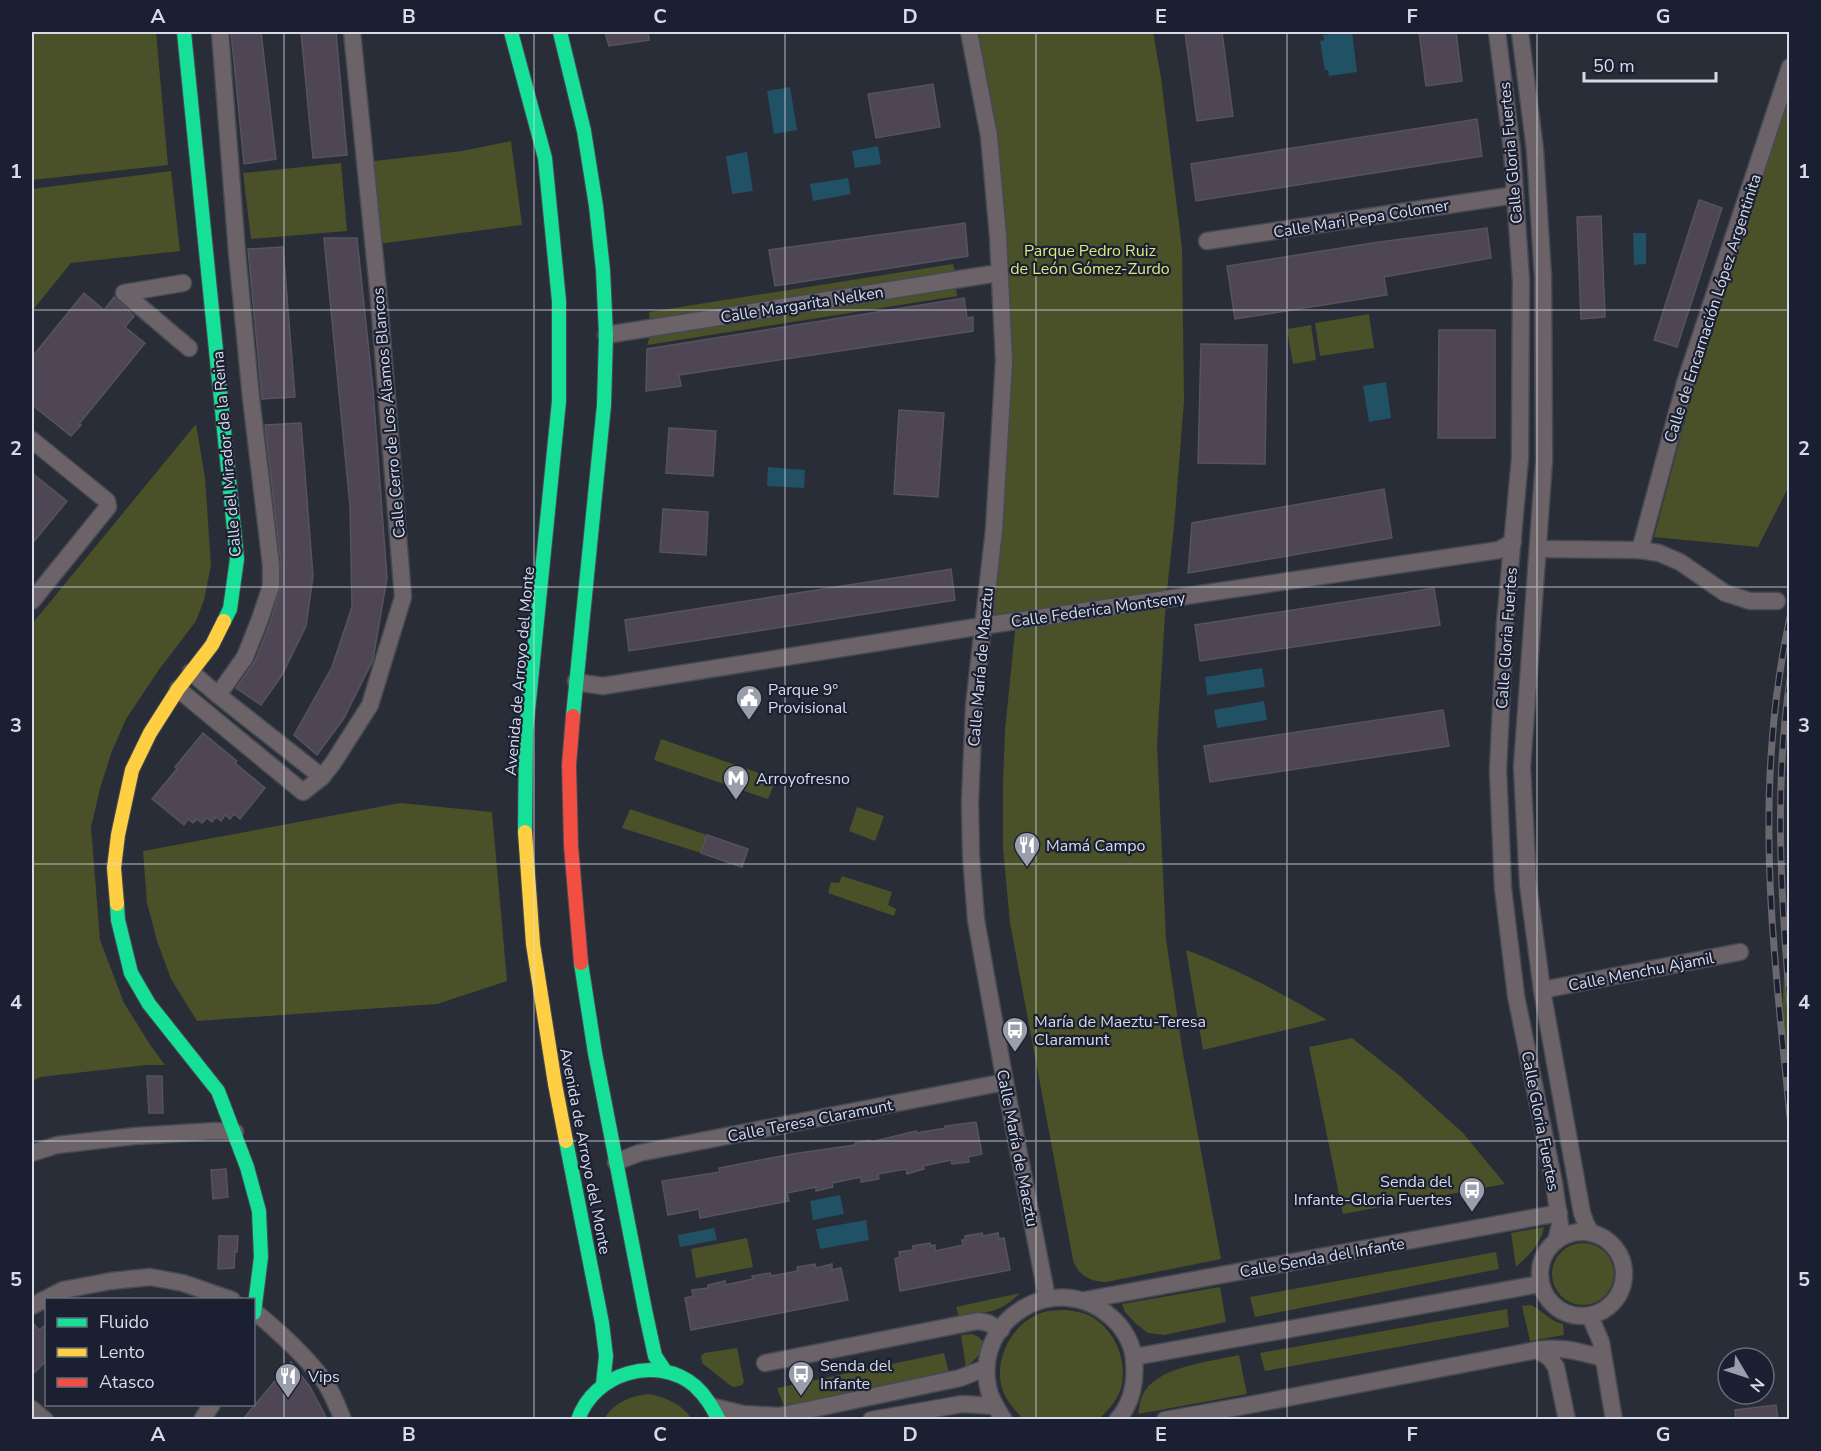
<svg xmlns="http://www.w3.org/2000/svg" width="1821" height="1451" font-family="'Nunito Sans',sans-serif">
	<rect width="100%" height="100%" fill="#292d37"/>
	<g fill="#4a5027">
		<polygon points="32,32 156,32 168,165 32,180"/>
		<path d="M 968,32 L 1153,32 L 1161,78 L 1182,248 L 1184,401 L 1174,527 L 1166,599 L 1157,744 L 1166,939 L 1183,1054 L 1221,1259 L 1106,1282 C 1090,1282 1078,1275 1073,1260 L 1010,923 L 1003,848 L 1003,783 L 1005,730 L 1016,621 L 982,626 L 994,530 L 998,236 Z"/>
		<polygon points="1789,87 1789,486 1758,547 1654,537 1697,375 1748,223"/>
		<polygon points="511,141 522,225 371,245 366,162 462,151"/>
		<polygon points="341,163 347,231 251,239 243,173"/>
		<polygon points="171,171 180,251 71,263 32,311 32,189"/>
		<polygon points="953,264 955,272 650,322 649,312"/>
		<polygon points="956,289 957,296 647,345 650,335"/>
		<polygon points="1369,314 1374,348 1320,356 1315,323"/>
		<polygon points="1311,325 1316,360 1293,364 1287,329"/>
		<polygon points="196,424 205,478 211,565 204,600 196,621 158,671 126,719 112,751 101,785 91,827 100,940 124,1003 151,1046 165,1065 146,1065 40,1077 32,1081 32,624"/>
		<polygon points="661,739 776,779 768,799 654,760"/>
		<polygon points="400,803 492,812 507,981 437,1004 197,1021 171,979 157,941 147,903 143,851"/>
		<polygon points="857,807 884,816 875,841 849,831"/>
		<polygon points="630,809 707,835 701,853 622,828"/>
		<polygon points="1789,868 1790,1118 1789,1118 1781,1038"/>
		<polygon points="842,876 892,892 888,905 896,909 894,916 828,893 831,882 839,883"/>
		<path d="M 1186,950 C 1237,969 1280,992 1327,1020 L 1203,1050 Z"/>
		<polygon points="1352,1038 1400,1076 1463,1133 1505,1184 1343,1214 1309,1047"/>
		<path d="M 1544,1227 C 1542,1243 1528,1256 1516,1267 L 1511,1233 Z"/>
		<polygon points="747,1238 753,1267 696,1278 691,1249"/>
		<circle cx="1583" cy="1274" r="31"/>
		<polygon points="1496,1252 1499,1269 1255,1317 1250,1297"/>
		<polygon points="1220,1287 1226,1322 1164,1335 1148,1333 1135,1323 1125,1312 1122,1304"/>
		<path d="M 1020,1293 C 1000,1314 985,1312 959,1317 L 956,1307 Z"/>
		<path d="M 1531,1305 C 1543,1311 1551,1322 1563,1324 L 1564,1335 L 1530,1341 L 1522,1306 Z"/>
		<polygon points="1507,1309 1509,1327 1265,1371 1260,1353"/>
		<path d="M 1067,1310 C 1073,1311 1080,1312 1086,1314 C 1112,1325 1127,1356 1122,1384 C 1119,1399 1109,1409 1099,1419 L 1023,1419 C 1015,1410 1006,1401 1002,1388 C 993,1356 1015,1318 1048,1311 C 1054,1310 1061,1310 1067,1310 Z"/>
		<polygon points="972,1334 979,1337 984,1343 979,1355 966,1368 961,1335"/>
		<polygon points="737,1348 744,1382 742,1385 734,1387 731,1386 702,1363 701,1356 704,1353"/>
		<polygon points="944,1353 949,1373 784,1406 777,1388"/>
		<path d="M 1239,1355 L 1247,1394 L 1138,1414 C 1139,1408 1140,1401 1142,1396 C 1155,1366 1210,1362 1239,1355 Z"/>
		<path d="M 649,1394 C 668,1398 681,1404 692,1419 L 604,1419 C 614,1402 631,1396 649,1394 Z"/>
	</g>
	<g fill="#215165">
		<polygon points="1344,32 1352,32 1357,72 1329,76 1328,70 1325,70 1320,41 1324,40 1323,35"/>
		<polygon points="790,87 797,130 774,134 767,91"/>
		<polygon points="878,146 881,164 855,168 852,151"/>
		<polygon points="747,152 753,191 732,194 726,156"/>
		<polygon points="848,178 851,194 813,201 810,184"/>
		<polygon points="1633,233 1646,233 1646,264 1634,265"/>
		<polygon points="1386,382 1391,418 1369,422 1363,386"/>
		<polygon points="768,467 805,470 804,488 767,486"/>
		<polygon points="1262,668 1265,687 1207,695 1205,677"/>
		<polygon points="1264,701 1267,720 1217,728 1214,710"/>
		<polygon points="840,1195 844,1214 813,1220 810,1201"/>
		<polygon points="866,1220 869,1240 820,1249 816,1229"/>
		<polygon points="714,1228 717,1240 680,1247 678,1235"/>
	</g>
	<g fill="#4e4654" stroke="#56535b" stroke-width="1.5">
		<polygon points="231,32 261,32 276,159 244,164"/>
		<polygon points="301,32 336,32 347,155 313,158"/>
		<polygon points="605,32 648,32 649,40 609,46"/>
		<polygon points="1185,32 1222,32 1233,116 1197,121"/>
		<polygon points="1419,32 1456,32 1462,81 1426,86"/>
		<polygon points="933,84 940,127 876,138 868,94"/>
		<polygon points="1477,119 1482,156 1196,201 1191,164"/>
		<polygon points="1699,200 1722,208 1677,347 1654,340"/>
		<polygon points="1601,216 1605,317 1581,319 1577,217"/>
		<polygon points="965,223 968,256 775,286 769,250"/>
		<polygon points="1487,228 1491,258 1384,277 1387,295 1235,319 1227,266 1379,242"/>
		<polygon points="324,238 357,238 373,390 387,578 373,660 344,718 317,755 294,735 332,667 352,607 350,506"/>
		<polygon points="283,247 295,397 262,399 248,249"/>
		<polygon points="84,293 104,310 114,297 134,316 125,327 145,343 79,424 81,425 71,436 32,405 32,357"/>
		<polygon points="964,298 967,318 973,317 973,331 679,375 681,386 646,391 647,349"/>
		<polygon points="1439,330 1495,330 1495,438 1438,438"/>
		<polygon points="1201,344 1267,345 1265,464 1198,463"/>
		<polygon points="899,410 944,413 938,497 894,494"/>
		<polygon points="301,423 313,576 306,626 282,675 261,705 236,688 255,661 270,623 281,586 281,564 265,425"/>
		<polygon points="669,428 716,431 713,476 666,473"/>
		<polygon points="32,473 67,501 32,544"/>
		<polygon points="1384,489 1392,538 1188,573 1192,523"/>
		<polygon points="663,509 708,512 706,555 660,552"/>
		<polygon points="951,569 955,600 629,651 625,620"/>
		<polygon points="1434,588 1440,625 1200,661 1195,625"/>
		<polygon points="1443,710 1449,746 1210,782 1204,746"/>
		<polygon points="203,733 237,761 235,763 265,788 240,819 234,814 230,819 225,815 221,821 216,817 212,822 207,818 202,823 197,819 193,823 188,819 184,825 152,799 177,769 175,767"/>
		<polygon points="707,835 748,849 742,867 701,853"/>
		<polygon points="147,1076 162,1076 163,1113 149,1113"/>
		<polygon points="976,1122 982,1154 968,1157 969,1162 952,1164 951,1160 923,1166 924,1169 907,1174 906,1169 878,1174 879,1179 861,1182 861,1177 832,1183 833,1187 816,1191 816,1187 787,1193 789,1201 700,1218 699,1209 668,1215 662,1181 720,1172 719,1168 792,1154 855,1145 855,1143 870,1140 871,1142 916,1131 916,1133 946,1128 945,1126"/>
		<polygon points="226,1169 228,1197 213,1199 211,1170"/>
		<polygon points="982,1233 983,1236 998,1233 999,1239 1004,1238 1010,1270 900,1291 895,1259 900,1257 899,1252 913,1250 913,1246 930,1243 931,1246 935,1245 935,1251 963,1245 962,1240 965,1240 965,1236"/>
		<polygon points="219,1236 238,1236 237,1252 235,1251 234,1268 218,1269"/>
		<polygon points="815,1264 816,1268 832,1264 832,1270 841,1268 848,1300 691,1330 685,1298 693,1296 692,1290 708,1288 708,1285 725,1281 725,1285 753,1279 752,1276 770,1273 771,1276 798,1271 797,1267"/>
		<polygon points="32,1322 39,1330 46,1325 46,1361 32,1375"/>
		<polygon points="291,1362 310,1387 327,1419 243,1419"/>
		<polygon points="1776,1405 1778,1419 1736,1419 1735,1410"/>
	</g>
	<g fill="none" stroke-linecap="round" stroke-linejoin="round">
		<g stroke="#464a52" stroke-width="19">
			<g id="street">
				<polyline points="969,32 989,136 998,236 1004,361 994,530 974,706 970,802 971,855 976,920 1005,1082 1047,1298"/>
				<polyline points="1497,32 1512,150 1521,280 1520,458 1505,623 1498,770 1503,888 1516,996 1554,1183 1560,1225 1556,1241"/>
				<polyline points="1520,32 1535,150 1543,277 1544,460 1522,767 1528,884 1542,990 1582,1213 1586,1224 1591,1233"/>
				<polyline points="1207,241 1515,195"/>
				<polyline points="183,283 124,293 189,348"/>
				<polyline points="606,335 998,273"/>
				<polyline points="32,440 107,501 108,507 32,601"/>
				<polyline points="1538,549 1640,550 1659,553 1680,562 1725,593 1750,601 1777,601"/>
				<polyline points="1640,550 1685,383 1790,67"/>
				<polyline points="191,672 218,695 322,777"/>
				<polyline points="576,681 582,683 603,686 982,626 1499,550 1513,542"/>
				<polyline points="178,689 303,792 322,777 333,763 370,705 403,597 378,289 352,32"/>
				<polyline points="218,695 245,657 260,619 271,586 271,565 251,398 237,253 220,32"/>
				<polyline points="1542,990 1740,952"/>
				<polyline points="32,1153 57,1145 135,1136 215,1131 235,1132"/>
				<polyline points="616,1162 639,1153 1005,1082"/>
				<circle cx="1582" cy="1274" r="42"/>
				<polyline points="1085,1300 1559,1213"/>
				<polyline points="32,1306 63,1290 111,1281 150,1277 183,1283 232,1300"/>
				<path d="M 254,1311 C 278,1331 302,1352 322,1378 C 331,1390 337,1405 343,1420"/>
				<polyline points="1590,1316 1601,1342 1614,1420"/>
				<path d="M 1537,1350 C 1561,1346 1581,1352 1603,1358"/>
				<polyline points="1134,1357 1540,1284"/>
				<polyline points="765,1363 978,1321 988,1323 1001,1330"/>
				<polyline points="714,1407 743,1414 779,1416 960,1378 986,1368"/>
				<polyline points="32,1409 45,1420"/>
				<polyline points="202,1420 212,1404"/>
				<polyline points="871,1420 962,1404 995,1406"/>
				<path d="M 1004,1420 C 997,1409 990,1399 988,1387 C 974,1317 1057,1269 1111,1317 C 1123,1327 1133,1344 1134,1360 C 1136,1381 1132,1404 1117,1420"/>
				<polyline points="1165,1420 1249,1405 1537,1350 1550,1358 1556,1367 1567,1420"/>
			</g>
		</g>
		<g stroke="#464a52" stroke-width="16">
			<g id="fast">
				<polyline points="184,32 237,559 230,609 224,621"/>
				<polyline points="511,32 545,158 559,301 559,401 526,731 525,832"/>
				<polyline points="560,32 584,131 596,206 603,270 606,335 604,405 573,716"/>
				<polyline points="117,904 118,920 131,973 149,1004 218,1091 247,1167 259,1211 261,1257 254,1313"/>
				<polyline points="581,963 595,1053 645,1310 655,1356 665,1371"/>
				<polyline points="566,1141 602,1323 606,1356 603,1384"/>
				<path d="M 578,1420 C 593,1373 657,1354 695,1386 C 706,1396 712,1407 719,1420"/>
			</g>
		</g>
		<g stroke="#464a52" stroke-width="16">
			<g id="slow">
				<polyline points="525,832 533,944 555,1084 566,1141"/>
				<polyline points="117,904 114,868 118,835 132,770 150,733 178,689 212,645 224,621"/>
			</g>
		</g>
		<g stroke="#464a52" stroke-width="16">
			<polyline id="jam" points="573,716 569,765 571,846 581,963"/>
		</g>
		<use href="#street" stroke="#6c6369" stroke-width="16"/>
		<use href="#fast" stroke="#16e098" stroke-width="14"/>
		<use href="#slow" stroke="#ffcf43" stroke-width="14"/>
		<use href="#jam" stroke="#f24e42" stroke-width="14"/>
		<g stroke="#6a676d" stroke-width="7">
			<g id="rail">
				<path d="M 1790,617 C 1781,659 1775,701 1772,743 C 1762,868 1778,993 1790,1117"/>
				<path d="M 1790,679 C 1774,787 1781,897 1790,1005"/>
			</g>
		</g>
		<use href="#rail" stroke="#1a2032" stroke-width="4.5" stroke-dasharray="14" stroke-linecap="butt"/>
	</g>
	<path fill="none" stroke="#d7dbe8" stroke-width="1.5" stroke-opacity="0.55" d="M 284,32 L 284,1420M 534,32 L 534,1420M 785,32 L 785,1420M 1036,32 L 1036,1420M 1287,32 L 1287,1420M 1537,32 L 1537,1420M 32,310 L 1790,310M 32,587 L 1790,587M 32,864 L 1790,864M 32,1141 L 1790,1141"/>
	<defs>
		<g id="civic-pin" transform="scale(1.35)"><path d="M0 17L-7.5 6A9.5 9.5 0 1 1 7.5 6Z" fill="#9a9eaa" stroke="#1a2032"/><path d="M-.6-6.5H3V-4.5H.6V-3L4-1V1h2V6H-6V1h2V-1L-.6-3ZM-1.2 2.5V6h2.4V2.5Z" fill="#fff"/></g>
		<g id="metro-pin" transform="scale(1.35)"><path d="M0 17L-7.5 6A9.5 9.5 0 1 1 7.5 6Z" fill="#9a9eaa" stroke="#1a2032"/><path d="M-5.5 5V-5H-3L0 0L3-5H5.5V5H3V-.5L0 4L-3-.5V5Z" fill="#fff"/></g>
		<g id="restaurant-pin" transform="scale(1.35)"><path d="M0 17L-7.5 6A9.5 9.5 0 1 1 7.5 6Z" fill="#9a9eaa" stroke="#1a2032"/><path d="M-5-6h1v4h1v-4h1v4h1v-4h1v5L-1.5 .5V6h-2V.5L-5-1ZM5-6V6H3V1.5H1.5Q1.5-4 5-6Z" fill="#fff"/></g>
		<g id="bus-pin" transform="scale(1.35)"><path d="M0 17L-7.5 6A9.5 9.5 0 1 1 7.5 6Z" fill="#9a9eaa" stroke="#1a2032"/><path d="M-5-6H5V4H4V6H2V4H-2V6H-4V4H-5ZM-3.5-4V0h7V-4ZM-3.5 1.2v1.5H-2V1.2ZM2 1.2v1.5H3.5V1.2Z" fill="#fff"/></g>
	</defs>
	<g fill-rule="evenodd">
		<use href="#civic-pin" x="749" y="698"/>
		<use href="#metro-pin" x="736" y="778"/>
		<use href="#restaurant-pin" x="1027" y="845"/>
		<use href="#bus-pin" x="1015" y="1030"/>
		<use href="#bus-pin" x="1472" y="1190"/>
		<use href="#bus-pin" x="801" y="1374"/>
		<use href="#restaurant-pin" x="288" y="1376"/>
	</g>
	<g text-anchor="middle" stroke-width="4.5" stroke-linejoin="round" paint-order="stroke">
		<g font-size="16" fill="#d7dbe8" stroke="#1a2032">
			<text transform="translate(1510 153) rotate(-95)" y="6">Calle Gloria Fuertes</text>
			<text transform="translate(1361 218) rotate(-9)" y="6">Calle Mari Pepa Colomer</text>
			<text transform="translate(802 304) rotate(-9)" y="6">Calle Margarita Nelken</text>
			<text transform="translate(1712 308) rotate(-72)" y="6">Calle de Encarnación López Argentinita</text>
			<text transform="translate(388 413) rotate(-95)" y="6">Calle Cerro de Los Álamos Blancos</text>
			<text transform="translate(226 454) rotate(-95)" y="6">Calle del Mirador de la Reina</text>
			<text transform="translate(1098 609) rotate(-8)" y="6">Calle Federica Montseny</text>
			<text transform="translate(1506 638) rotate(-86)" y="6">Calle Gloria Fuertes</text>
			<text transform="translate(980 667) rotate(-85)" y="6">Calle María de Maeztu</text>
			<text transform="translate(519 671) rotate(-85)" y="6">Avenida de Arroyo del Monte</text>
			<text transform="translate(1641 971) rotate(-11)" y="6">Calle Menchu Ajamil</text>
			<text transform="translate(810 1120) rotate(-11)" y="6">Calle Teresa Claramunt</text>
			<text transform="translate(1541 1121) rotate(79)" y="6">Calle Gloria Fuertes</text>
			<text transform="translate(1018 1148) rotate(79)" y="6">Calle María de Maeztu</text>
			<text transform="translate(586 1151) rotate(79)" y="6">Avenida de Arroyo del Monte</text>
			<text transform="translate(1322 1257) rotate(-10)" y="6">Calle Senda del Infante</text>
		</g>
		<g font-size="16" fill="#ddea79" stroke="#1a2032">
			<text x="1090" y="256">Parque Pedro Ruiz<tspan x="1090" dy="18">de León Gómez-Zurdo</tspan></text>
		</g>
		<g font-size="16" fill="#d7dbe8" stroke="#1a2032" text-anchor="start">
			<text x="768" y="695">Parque 9º<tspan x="768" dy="18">Provisional</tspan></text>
			<text x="756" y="784">Arroyofresno</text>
			<text x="1046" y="851">Mamá Campo</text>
			<text x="1034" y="1027">María de Maeztu-Teresa<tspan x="1034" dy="18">Claramunt</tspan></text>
			<text x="1452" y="1187" text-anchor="end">Senda del<tspan x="1452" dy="18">Infante-Gloria Fuertes</tspan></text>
			<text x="820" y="1371">Senda del<tspan x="820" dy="18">Infante</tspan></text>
			<text x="308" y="1382">Vips</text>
		</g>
	</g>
	<rect width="1821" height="1451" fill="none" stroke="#1a2032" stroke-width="66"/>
	<rect x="45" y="1298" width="210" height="108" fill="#1a2032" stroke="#666b7b" stroke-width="1.5"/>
	<rect x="57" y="1318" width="30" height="9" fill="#16e098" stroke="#666b7b" stroke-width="1.5"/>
	<text x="99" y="1328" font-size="18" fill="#d7dbe8">Fluido</text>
	<rect x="57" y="1348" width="30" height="9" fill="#ffcf43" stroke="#666b7b" stroke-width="1.5"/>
	<text x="99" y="1358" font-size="18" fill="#d7dbe8">Lento</text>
	<rect x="57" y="1378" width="30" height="9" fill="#f24e42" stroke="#666b7b" stroke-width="1.5"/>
	<text x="99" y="1388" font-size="18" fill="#d7dbe8">Atasco</text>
	<g transform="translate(1746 1376) rotate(129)"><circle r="28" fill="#1a2032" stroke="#666b7b" stroke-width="1.5"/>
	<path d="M0-4.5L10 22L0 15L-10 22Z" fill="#9a9eaa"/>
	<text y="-9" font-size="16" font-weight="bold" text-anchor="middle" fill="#d7dbe8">N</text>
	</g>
	<path d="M1584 72v9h132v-9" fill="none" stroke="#d7dbe8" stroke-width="3"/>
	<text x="1593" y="72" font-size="18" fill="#d7dbe8" stroke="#1a2032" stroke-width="4.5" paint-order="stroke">50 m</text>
	<rect x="33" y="33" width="1755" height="1385" fill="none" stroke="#d7dbe8" stroke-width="2"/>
	<g font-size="20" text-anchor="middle" font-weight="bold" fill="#d7dbe8">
		<text x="158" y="23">A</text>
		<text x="409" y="23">B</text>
		<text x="660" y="23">C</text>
		<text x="910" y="23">D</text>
		<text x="1161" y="23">E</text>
		<text x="1412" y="23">F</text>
		<text x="1663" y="23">G</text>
		<text x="16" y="178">1</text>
		<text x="1804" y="178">1</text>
		<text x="16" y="455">2</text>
		<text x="1804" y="455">2</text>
		<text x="16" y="732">3</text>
		<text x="1804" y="732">3</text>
		<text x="16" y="1009">4</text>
		<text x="1804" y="1009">4</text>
		<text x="16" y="1286">5</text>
		<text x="1804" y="1286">5</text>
		<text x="158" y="1441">A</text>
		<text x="409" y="1441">B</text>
		<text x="660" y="1441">C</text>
		<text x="910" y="1441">D</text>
		<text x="1161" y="1441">E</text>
		<text x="1412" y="1441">F</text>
		<text x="1663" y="1441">G</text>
	</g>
</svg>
